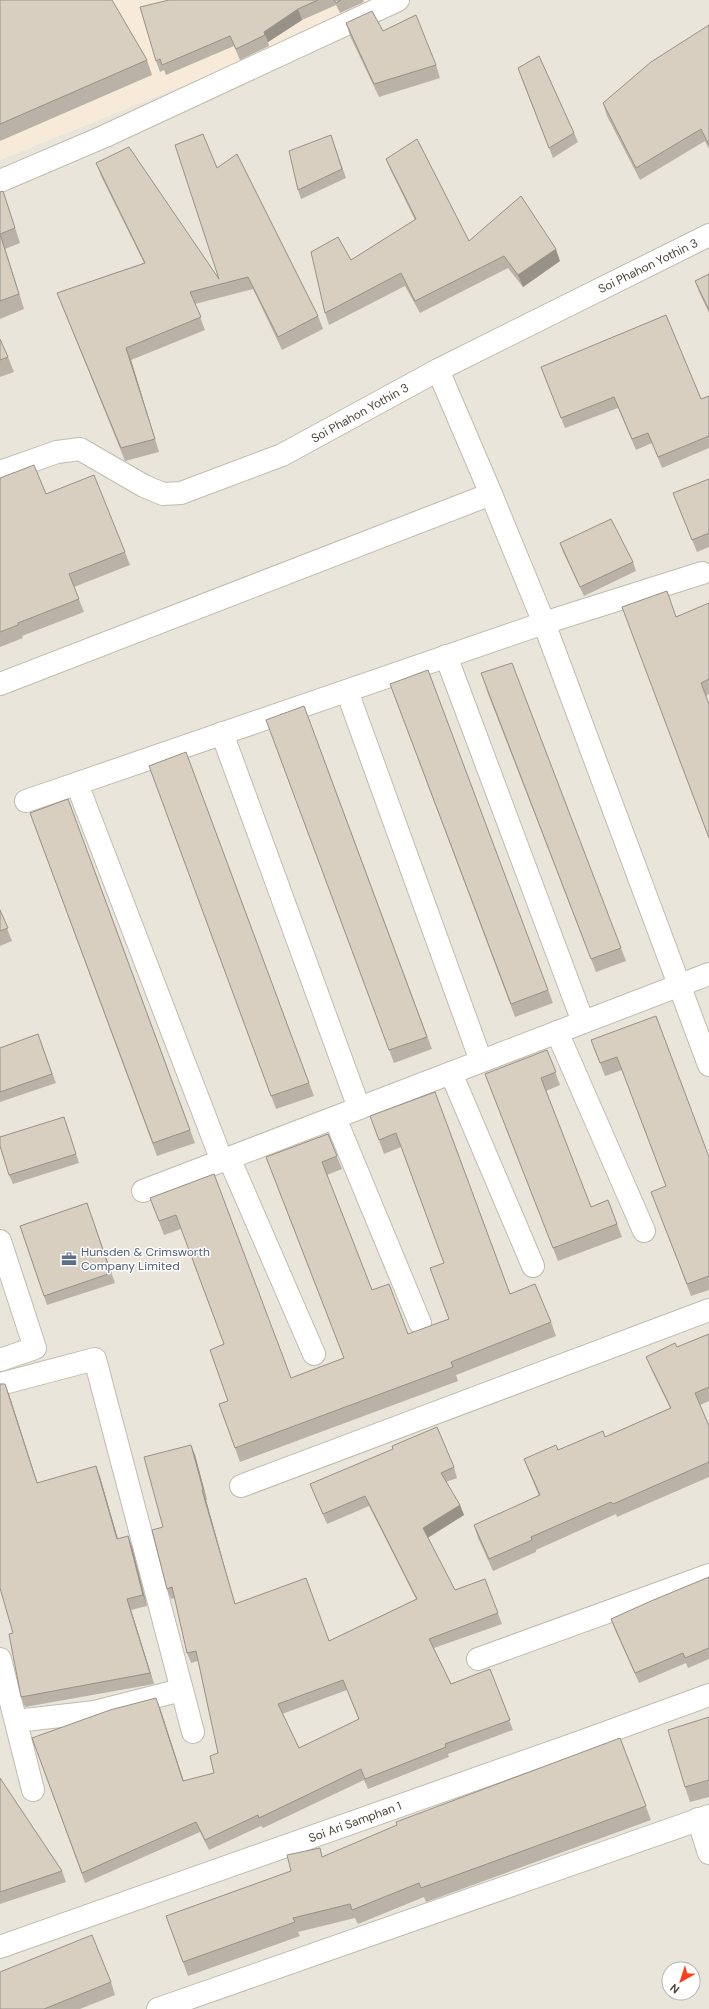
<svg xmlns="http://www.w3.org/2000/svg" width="709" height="2009" font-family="'DM Sans',sans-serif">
	<rect width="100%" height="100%" fill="#f6f3ec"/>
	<path fill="#eae5da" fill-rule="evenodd" d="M 393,0 L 709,0 L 709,2009 L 0,2009 L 0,160 ZM 669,1969 L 693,1969 L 693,1993 L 669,1993 Z"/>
	<polygon fill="#f7ead8" points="0,0 393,0 0,160"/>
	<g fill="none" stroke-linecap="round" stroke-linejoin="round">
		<g stroke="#c2bbae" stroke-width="24">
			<g id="street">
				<polyline points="0,181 103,137 398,0"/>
				<polyline points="438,370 491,494 544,623 709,1065"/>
				<polyline points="0,472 57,452 80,449 144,486 163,494 181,493 282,455 438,370 709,235"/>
				<polyline points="446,656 583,1022"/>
				<polyline points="0,684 491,494"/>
				<polyline points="347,691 481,1061"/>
				<polyline points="222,733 359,1108"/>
				<polyline points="77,784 222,1161"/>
				<polyline points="26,801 544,623 702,573"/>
				<polyline points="557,1032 644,1231"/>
				<polyline points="451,1073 533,1266"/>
				<polyline points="335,1118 420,1323"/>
				<polyline points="229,1158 314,1354"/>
				<polyline points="143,1191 709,974"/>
				<polyline points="0,1241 35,1348 0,1360"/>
				<polyline points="0,1384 95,1359 193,1732"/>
				<polyline points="241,1486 709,1310"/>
				<polyline points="0,1659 33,1790"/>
				<polyline points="478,1659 709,1575"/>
				<polyline points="16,1721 95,1712 181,1690"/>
				<polyline points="698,1819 709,1853"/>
				<polyline points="0,1947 580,1742 709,1695"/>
				<polyline points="158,2009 709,1816"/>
			</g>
		</g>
		<use href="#street" stroke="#fff" stroke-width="22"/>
	</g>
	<g fill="#bab2a6" fill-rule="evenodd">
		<polygon points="0,0 147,60 152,75 0,141"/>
		<polygon points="169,0 363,0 364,2 340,13 336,5 302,20 268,42 269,46 240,60 234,46 166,75 164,70 160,72 156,61"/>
		<polygon points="346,23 383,31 436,65 440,78 379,97 350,36"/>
		<polygon points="709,25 709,149 705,141 640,180 607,116 603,103"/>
		<polygon points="521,77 574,133 578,142 553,158"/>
		<polygon points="331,135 346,178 301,199 298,190"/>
		<polygon points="386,159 469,241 560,261 523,287 508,268 420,313 405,286 329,325 325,313 351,260 415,220 391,171"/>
		<polygon points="96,163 219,279 217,168 318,316 323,329 282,350 253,289 195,304 205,330 131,360 159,452 125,461 57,293 144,263 101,176"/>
		<polygon points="0,192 8,206 20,243 5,249 24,309 0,319"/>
		<polygon points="709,274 709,313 699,292 695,281"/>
		<polygon points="0,339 8,357 14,372 0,377"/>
		<polygon points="541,367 701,399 709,396 709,448 662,468 652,443 636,450 618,408 565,428"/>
		<polygon points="0,478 46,494 125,552 130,565 74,587 84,612 22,636 23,638 0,647"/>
		<polygon points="709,479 709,547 697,552 673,493"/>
		<polygon points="560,543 633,562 636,571 584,596 563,552"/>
		<polygon points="709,603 709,694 706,696 676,617"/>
		<polygon points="428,670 553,1003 515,1017 390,684"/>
		<polygon points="485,686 621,948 626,961 596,972"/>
		<polygon points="304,706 432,1049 394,1063 266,720"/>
		<polygon points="186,752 314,1096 276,1109 149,766"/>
		<polygon points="68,799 195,1143 157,1156 30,813"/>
		<polygon points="0,910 12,941 0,946"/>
		<polygon points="656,1016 709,1157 709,1290 691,1296 656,1204 666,1186 622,1070 605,1076 591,1040"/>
		<polygon points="38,1034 56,1083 0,1102 0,1048"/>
		<polygon points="547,1050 560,1085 546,1091 591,1207 608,1200 622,1237 558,1261 490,1087"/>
		<polygon points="435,1092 510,1294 551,1322 556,1336 456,1375 458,1381 240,1462 219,1404 228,1401 224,1344 181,1229 164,1235 150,1198 214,1174 291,1378 344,1358 266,1157 328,1134 342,1169 327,1175 372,1290 408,1334 449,1319 430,1268 444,1263 401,1147 384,1154 370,1116"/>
		<polygon points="67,1126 79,1163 13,1184 9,1175"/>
		<polygon points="87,1203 115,1283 47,1305 20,1226"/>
		<polygon points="709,1334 709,1401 700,1405 709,1426 709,1477 617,1517 616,1514 536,1550 536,1552 493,1571 478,1538 474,1525 539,1496 529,1472 524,1459 605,1437 670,1408 651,1369 646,1357 677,1347"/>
		<polygon points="5,1384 37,1483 96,1466 100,1477 118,1539 128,1536 132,1547 147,1606 131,1610 154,1684 25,1707 21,1697 13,1633"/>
		<path d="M 195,1455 L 207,1500 L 206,1500 L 235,1604 L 329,1641 L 416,1599 L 369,1506 L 327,1524 L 314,1494 L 310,1484 L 454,1467 L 457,1478 L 446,1482 L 460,1505 L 464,1515 L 428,1538 L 455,1590 L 485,1579 L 502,1624 L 434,1648 L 451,1684 L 490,1669 L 513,1730 L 448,1754 L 449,1757 L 368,1789 L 364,1780 L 263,1828 L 261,1826 L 209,1850 L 200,1832 L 85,1883 L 32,1738 L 160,1708 L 183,1781 L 214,1773 L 218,1753 L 198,1661 L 191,1663 L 187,1653 L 175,1598 L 171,1599 L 167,1589 L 163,1527 ZM 347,1690 L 359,1720 L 299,1748 L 282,1714 Z"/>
		<polygon points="709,1577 709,1659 688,1668 686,1663 639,1683 615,1630 611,1619"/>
		<polygon points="709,1717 709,1797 690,1802 685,1787"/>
		<polygon points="620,1738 651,1820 426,1902 424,1897 358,1924 355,1918 298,1932 300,1936 188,1976 166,1916 291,1871 323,1857"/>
		<polygon points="0,1778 62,1871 66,1882 0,1904"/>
		<polygon points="111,1982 115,1995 80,2009 0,2009"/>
	</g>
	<g fill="#979187">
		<polygon points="298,9 302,20 268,42 264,32"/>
		<polygon points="0,234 5,249 24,309 19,294"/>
		<polygon points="556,249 560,261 523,287 518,275"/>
		<polygon points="126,348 131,360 159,452 155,439"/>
		<polygon points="5,1384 9,1394 41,1494 37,1483"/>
		<polygon points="191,1445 195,1455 207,1500 203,1489"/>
		<polygon points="96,1466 100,1477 121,1550 117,1539"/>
		<polygon points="202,1490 206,1500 238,1615 235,1604"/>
		<polygon points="460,1505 464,1515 427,1538 423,1528"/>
		<polygon points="128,1536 132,1547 147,1606 143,1595"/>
		<polygon points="127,1599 131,1610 154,1684 150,1673"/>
		<polygon points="156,1698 160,1708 187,1791 183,1781"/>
	</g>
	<g fill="#d8cfc1" stroke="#979187" fill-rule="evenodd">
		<polygon points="0,0 112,0 147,60 0,124"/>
		<polygon points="169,0 318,0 298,9 264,32 265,35 236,49 230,36 162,65 160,59 156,61 140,7"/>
		<polygon points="334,0 341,0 336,3"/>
		<polygon points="372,11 383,31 416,15 436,65 374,84 346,23"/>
		<polygon points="709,25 709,145 701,129 636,168 603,103 651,62"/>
		<polygon points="539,56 574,133 549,148 518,68"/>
		<polygon points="203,134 217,168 237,154 318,316 278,337 248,277 190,292 201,317 126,348 155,439 121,448 57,293 145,263 96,163 129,147 219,279 175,145"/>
		<polygon points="331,135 342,169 298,190 289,151"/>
		<polygon points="417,139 469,241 521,196 556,249 518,275 504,256 415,301 401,273 325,313 311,252 338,237 351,260 416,219 386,159"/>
		<polygon points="3,191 15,228 0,234 0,192"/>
		<polygon points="0,234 19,294 0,301"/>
		<polygon points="709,274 709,310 695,281"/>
		<polygon points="666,315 701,399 709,396 709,436 658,457 648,433 632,439 614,397 561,418 541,367"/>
		<polygon points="0,339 8,357 0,360"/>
		<polygon points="34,465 46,494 94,475 125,552 69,574 79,599 18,623 18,625 0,632 0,478"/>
		<polygon points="709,479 709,533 692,540 673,493"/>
		<polygon points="611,519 633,562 580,587 560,543"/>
		<polygon points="667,591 676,617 709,603 709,679 701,683 709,704 709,838 622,607"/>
		<polygon points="512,663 621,948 591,959 481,673"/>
		<polygon points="428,670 548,990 511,1004 390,684"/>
		<polygon points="304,706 427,1037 389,1050 266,720"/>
		<polygon points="186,752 309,1083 271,1096 149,766"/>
		<polygon points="68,799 190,1130 153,1143 30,813"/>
		<polygon points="0,910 8,928 0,931"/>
		<polygon points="656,1016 709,1157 709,1276 687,1284 651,1192 666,1186 617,1057 600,1063 591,1040"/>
		<polygon points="38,1034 52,1074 0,1092 0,1048"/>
		<polygon points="547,1050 556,1072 541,1078 591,1207 608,1200 617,1224 553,1248 485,1074"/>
		<polygon points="435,1092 510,1294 535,1284 551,1322 451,1362 453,1367 235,1448 219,1404 228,1401 210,1350 224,1344 176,1215 159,1221 150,1198 214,1174 291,1378 344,1358 266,1157 328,1134 337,1156 322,1162 372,1290 389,1284 408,1334 449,1319 430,1268 444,1263 396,1133 379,1140 370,1116"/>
		<polygon points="64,1117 76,1154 9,1175 0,1146 0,1137"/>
		<polygon points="87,1203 111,1273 44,1296 20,1226"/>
		<polygon points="709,1334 709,1387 695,1393 709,1426 709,1462 613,1504 611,1502 531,1537 532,1540 489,1559 474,1525 540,1495 524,1459 556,1445 558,1450 603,1431 605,1437 671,1408 646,1357 675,1343 677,1347"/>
		<polygon points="0,1384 5,1384 37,1483 96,1466 117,1539 128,1536 143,1595 127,1599 150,1673 21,1697 9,1634 13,1633 0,1588"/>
		<path d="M 437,1427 L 454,1467 L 441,1473 L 460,1505 L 423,1528 L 455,1590 L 485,1579 L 498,1613 L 429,1639 L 451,1684 L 490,1669 L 510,1720 L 445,1744 L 446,1747 L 365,1779 L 361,1769 L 259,1818 L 258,1815 L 205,1840 L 196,1822 L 82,1873 L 32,1738 L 110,1710 L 156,1698 L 183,1781 L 214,1773 L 210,1756 L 218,1753 L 196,1651 L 187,1653 L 172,1587 L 167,1589 L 152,1530 L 163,1527 L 144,1457 L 191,1445 L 203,1489 L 202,1490 L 235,1604 L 306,1578 L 329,1641 L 417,1599 L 365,1496 L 323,1514 L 310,1484 L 393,1449 L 392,1446 ZM 343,1680 L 359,1719 L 299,1748 L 278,1704 Z"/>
		<polygon points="709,1577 709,1648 685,1658 683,1653 635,1673 611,1619 651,1601"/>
		<polygon points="709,1717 709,1780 685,1787 668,1730"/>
		<polygon points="620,1738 646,1806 421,1888 419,1883 352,1910 350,1904 293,1918 295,1922 183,1962 166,1916 291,1871 287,1855 320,1848 322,1857 397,1825 396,1822"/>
		<polygon points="0,1778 62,1871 0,1892"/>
		<polygon points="92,1935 111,1982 44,2009 0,2009 0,1972"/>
	</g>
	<defs>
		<g id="office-bare" transform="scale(1.2)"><path d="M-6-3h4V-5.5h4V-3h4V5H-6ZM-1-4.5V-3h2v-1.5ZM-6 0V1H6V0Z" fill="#5c6f8a" stroke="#fff" stroke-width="2.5" paint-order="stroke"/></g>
	</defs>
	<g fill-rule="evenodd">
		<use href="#office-bare" x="69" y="1259"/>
	</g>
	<g text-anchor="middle" stroke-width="3" stroke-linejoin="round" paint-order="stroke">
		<g font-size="12" fill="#4b4439" stroke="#fff">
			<text transform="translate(648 266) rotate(-26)" y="4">Soi Phahon Yothin 3</text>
			<text transform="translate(360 413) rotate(-29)" y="4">Soi Phahon Yothin 3</text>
			<text transform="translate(355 1822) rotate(-20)" y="4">Soi Ari Samphan 1</text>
		</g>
		<g font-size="12" fill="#4e5e75" stroke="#fff" text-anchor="start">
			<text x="81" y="1256">Hunsden &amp; Crimsworth<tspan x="81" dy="14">Company Limited</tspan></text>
		</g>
	</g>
	<g transform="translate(681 1981) rotate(219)"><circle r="19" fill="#ffffff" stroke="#b7b4b0"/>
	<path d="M0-3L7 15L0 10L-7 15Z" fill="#fc3f1d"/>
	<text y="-6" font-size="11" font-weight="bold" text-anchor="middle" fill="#4b4439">N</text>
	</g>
</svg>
